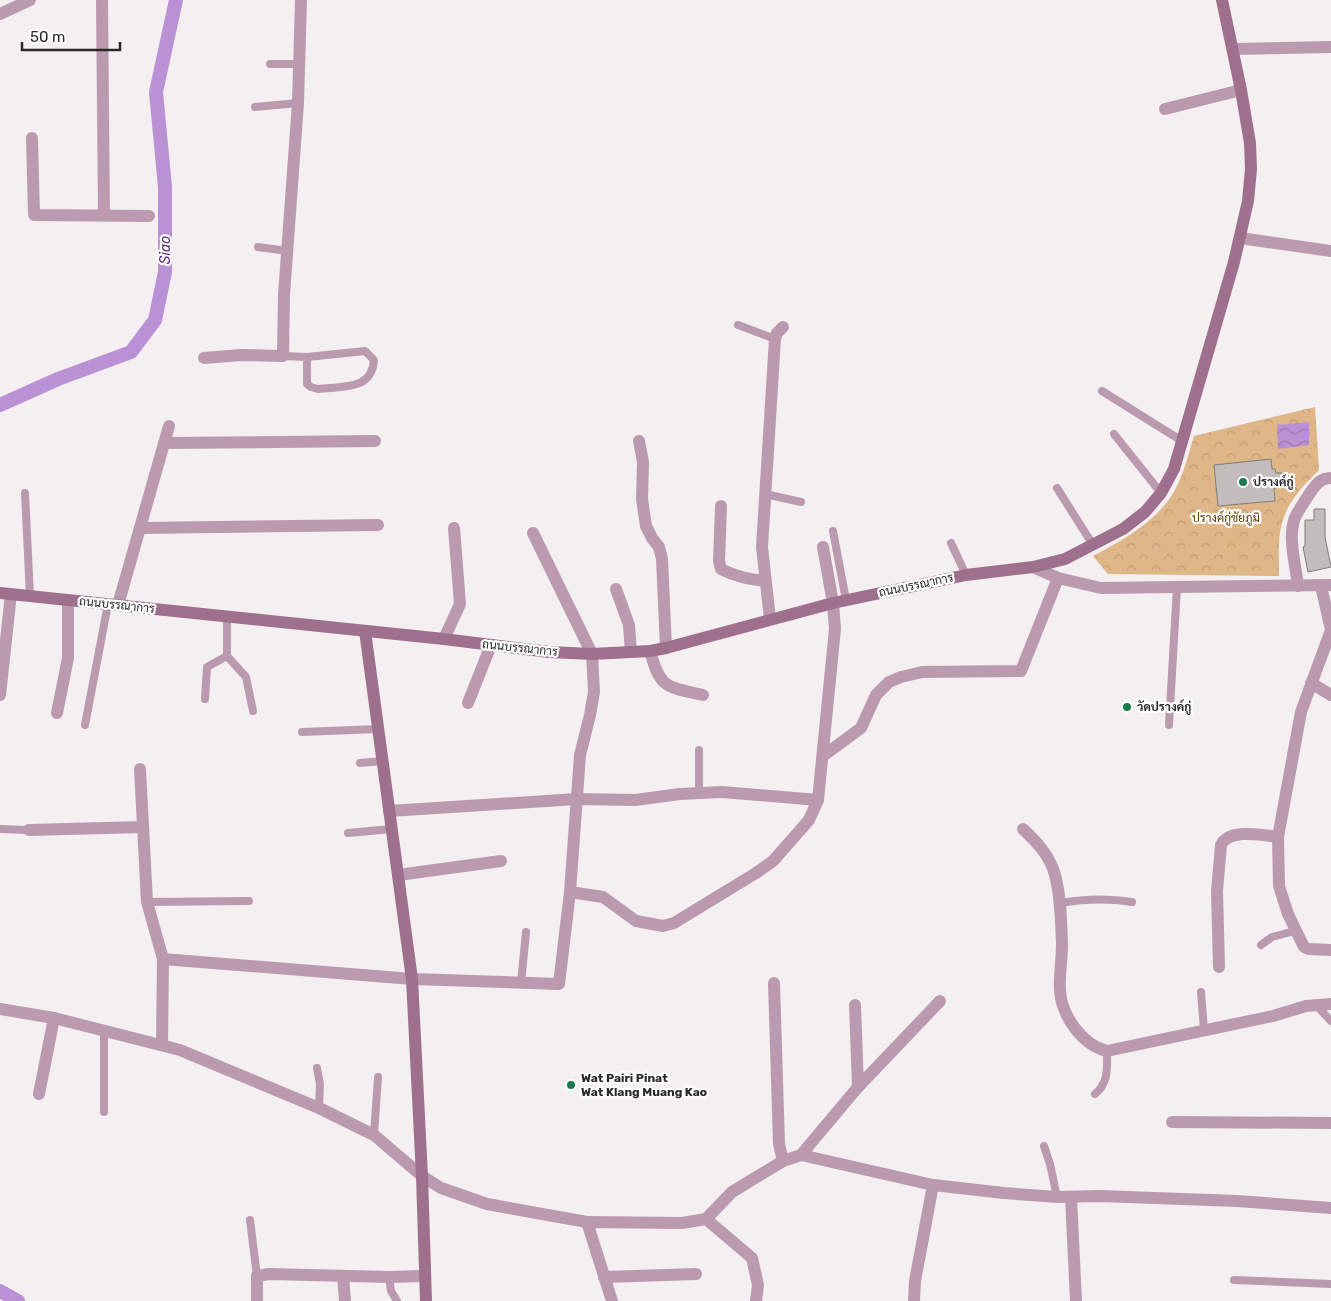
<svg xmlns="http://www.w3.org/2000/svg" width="1331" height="1301" font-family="Rubik,Sarabun,sans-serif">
	<defs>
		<pattern id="park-crowns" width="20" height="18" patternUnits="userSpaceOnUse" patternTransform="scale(1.25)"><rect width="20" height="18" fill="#dfb688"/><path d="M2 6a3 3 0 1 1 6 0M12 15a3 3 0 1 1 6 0" fill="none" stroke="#c09c75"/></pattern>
		<pattern id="water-waves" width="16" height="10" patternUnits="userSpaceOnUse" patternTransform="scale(1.25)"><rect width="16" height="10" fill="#bb91d6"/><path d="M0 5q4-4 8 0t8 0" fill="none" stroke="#9876ae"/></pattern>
	</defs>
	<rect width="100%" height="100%" fill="#f4eff0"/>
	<path fill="url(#park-crowns)" d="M 1315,407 L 1319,470 C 1306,483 1290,499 1284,517 C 1277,535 1279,557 1279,576 L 1108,574 L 1093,556 C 1125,539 1162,519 1178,484 C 1185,469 1189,452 1194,436 Z"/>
	<polygon fill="url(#water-waves)" points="1309,422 1309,445 1278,449 1277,425"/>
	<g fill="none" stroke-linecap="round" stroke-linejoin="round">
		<g stroke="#bb91d6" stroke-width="14">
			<polyline points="0,405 58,379 131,352 155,320 165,272 165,187 156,92 176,0"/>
			<polyline points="0,1291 18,1301"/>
		</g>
	</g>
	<g fill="#c2bdbc" stroke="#807c7b">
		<polygon points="1271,459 1272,469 1275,469 1276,473 1282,473 1283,483 1277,483 1277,488 1274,488 1275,501 1218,506 1214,465"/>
		<polygon points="1314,509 1325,509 1325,537 1331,567 1308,572 1303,547 1305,546 1305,520 1314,520"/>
	</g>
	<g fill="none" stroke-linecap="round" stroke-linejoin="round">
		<g stroke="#bb9aaf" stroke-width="8">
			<polyline points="270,64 299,64"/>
			<polyline points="255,107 298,103"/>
			<polyline points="258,247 288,251"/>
			<polyline points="738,325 775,339"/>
			<path d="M 283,356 L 307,357 L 307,384 L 311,387 L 318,389 C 342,386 372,391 374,360 L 365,351 L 307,357"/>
			<polyline points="1102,391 1182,441"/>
			<polyline points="1114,434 1161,493"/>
			<polyline points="1057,488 1093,545"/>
			<polyline points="25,493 30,596"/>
			<polyline points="765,494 801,502"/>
			<polyline points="833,531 846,600"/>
			<polyline points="951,543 966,575"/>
			<polyline points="227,616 227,656 246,677 253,711"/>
			<polyline points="205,699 207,667 227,656"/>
			<polyline points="85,725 108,604"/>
			<polyline points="1169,725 1177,587"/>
			<polyline points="302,732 378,729"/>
			<polyline points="699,750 699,793"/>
			<polyline points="360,763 382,761"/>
			<polyline points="0,829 29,830"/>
			<polyline points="348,833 392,829"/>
			<polyline points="147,902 249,901"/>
			<path d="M 1060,903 C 1084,899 1107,898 1132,902"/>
			<polyline points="1261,945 1272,937 1295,931"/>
			<polyline points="521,983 526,932"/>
			<polyline points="1201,992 1204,1030"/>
			<polyline points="1317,1006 1331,1021"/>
			<polyline points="104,1030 104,1112"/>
			<polyline points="317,1068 320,1084 319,1108"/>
			<path d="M 1095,1094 C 1109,1083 1107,1067 1107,1051"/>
			<polyline points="374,1135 378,1077"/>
			<polyline points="1044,1146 1050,1164 1057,1197"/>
			<polyline points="250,1220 257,1276"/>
			<polyline points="389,1277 391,1291 397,1301"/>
			<polyline points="1234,1280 1331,1284"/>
		</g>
		<g stroke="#bb9aaf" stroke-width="12">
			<polyline points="102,0 104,215"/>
			<polyline points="0,14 30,0"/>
			<polyline points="1233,49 1331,47"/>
			<polyline points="1165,109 1241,90"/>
			<polyline points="32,138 34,215 149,216"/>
			<polyline points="1240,238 1331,251"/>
			<polyline points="204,358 241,355 283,356 284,295 298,103 301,0"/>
			<polyline points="639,441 643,462 642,499 646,526 652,538 659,547 662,559 666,648"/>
			<polyline points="165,443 375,441"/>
			<path d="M 721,506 L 719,561 L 721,569 C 736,577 749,579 765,581"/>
			<polyline points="140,528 378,525"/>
			<polyline points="533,533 592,654 594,692 590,715 580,755 570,892 603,897 636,921 663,926 674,923 756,873 773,861 809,820 818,800 835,629 833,603 823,547"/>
			<polyline points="1033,567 1058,578 1101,588 1331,585"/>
			<path d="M 1298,586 C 1296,566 1288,540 1294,520 C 1297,512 1303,504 1308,496 C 1314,487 1319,478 1331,478"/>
			<polyline points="1321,586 1331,630 1301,712 1278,837 1279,886 1288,914 1304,947 1308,949 1331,950"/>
			<polyline points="616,589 629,625 631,652"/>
			<polyline points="118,605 169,426"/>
			<polyline points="770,619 762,547 775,339 777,333 783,327"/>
			<polyline points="444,639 460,604 454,528"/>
			<path d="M 650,651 C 660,688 666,687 703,695"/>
			<polyline points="1311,683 1331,695"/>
			<polyline points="0,695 11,594"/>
			<polyline points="468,703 491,645"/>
			<polyline points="57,713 68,658 68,600"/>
			<polyline points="823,756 861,728 876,695 889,682 901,677 922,672 1021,671 1058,578"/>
			<polyline points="140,769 147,902 163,959 162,1045"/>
			<polyline points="389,811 577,799 635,800 680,794 722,792 818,800"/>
			<path d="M 1023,829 C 1037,842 1050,856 1055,875 C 1061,897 1061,922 1062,944 C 1062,960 1059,975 1060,991 C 1062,1016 1082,1045 1107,1051 L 1273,1016 L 1306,1006 L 1331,1004"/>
			<polyline points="29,830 143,827"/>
			<polyline points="398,875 501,861"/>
			<polyline points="163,959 412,979 559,984 570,892"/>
			<path d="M 1219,967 L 1217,891 L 1221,845 C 1229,828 1263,835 1278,837"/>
			<polyline points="774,983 779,1144 783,1161"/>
			<polyline points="855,1005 858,1087"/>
			<polyline points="0,1009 54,1018 180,1050 319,1108 374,1135 422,1176 441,1188 487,1204 587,1222"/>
			<polyline points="39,1094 54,1018"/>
			<polyline points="1172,1122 1331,1123"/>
			<polyline points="801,1155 933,1185 1004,1193 1057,1197 1100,1196 1237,1201 1331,1208"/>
			<polyline points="1071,1197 1076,1301"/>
			<polyline points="706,1219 752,1258 758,1285 756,1301"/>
			<polyline points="343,1276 345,1301"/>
			<polyline points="604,1277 696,1274"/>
			<polyline points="257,1301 257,1276 269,1274 389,1277 424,1276"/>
			<polyline points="612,1301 587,1222 682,1223 706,1219 732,1192 783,1161 801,1155 858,1087 940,1001"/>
			<polyline points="914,1301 915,1281 933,1185"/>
		</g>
		<g stroke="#9f708e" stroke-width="12">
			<polyline points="0,593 444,639 549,652 592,654 650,651 666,648 833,603 966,575 1033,567 1065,559 1123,529 1145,512 1161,493 1174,469 1234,262 1248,201 1251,169 1250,143 1241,90 1222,0"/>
			<polyline points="365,631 412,979 422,1176 426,1301"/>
		</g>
	</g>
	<g fill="#1d794e" stroke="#fff" stroke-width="2">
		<circle cx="1243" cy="482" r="5"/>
		<circle cx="1127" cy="707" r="5"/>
		<circle cx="571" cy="1085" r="5"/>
	</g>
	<g text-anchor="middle" stroke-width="4.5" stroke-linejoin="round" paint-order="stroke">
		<g font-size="12" font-weight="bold" fill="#2a2828" stroke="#fff" text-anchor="start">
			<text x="1253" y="486">ปรางค์กู่</text>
			<text x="1137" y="711">วัดปรางค์กู่</text>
			<text x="581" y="1082">Wat Pairi Pinat<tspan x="581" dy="14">Wat Klang Muang Kao</tspan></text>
		</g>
		<g font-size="12" fill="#5c3800" stroke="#fff">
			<text x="1226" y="522">ปรางค์กู่ชัยภูมิ</text>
		</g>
		<g font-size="12" fill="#2a2828" stroke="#fff">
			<text transform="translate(916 585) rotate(-12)" y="4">ถนนบรรณาการ</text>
			<text transform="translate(117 605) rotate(6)" y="4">ถนนบรรณาการ</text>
			<text transform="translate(520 648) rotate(6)" y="4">ถนนบรรณาการ</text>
		</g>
		<g font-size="14" font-style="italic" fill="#5e2a7c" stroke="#fff">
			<text transform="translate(165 250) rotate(-90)" y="5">Siao</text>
		</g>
	</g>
	<path d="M22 42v8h98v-8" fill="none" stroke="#2a2828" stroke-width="2.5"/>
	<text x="30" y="42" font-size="15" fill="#2a2828" stroke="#ffffff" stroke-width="4" paint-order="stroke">50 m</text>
</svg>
